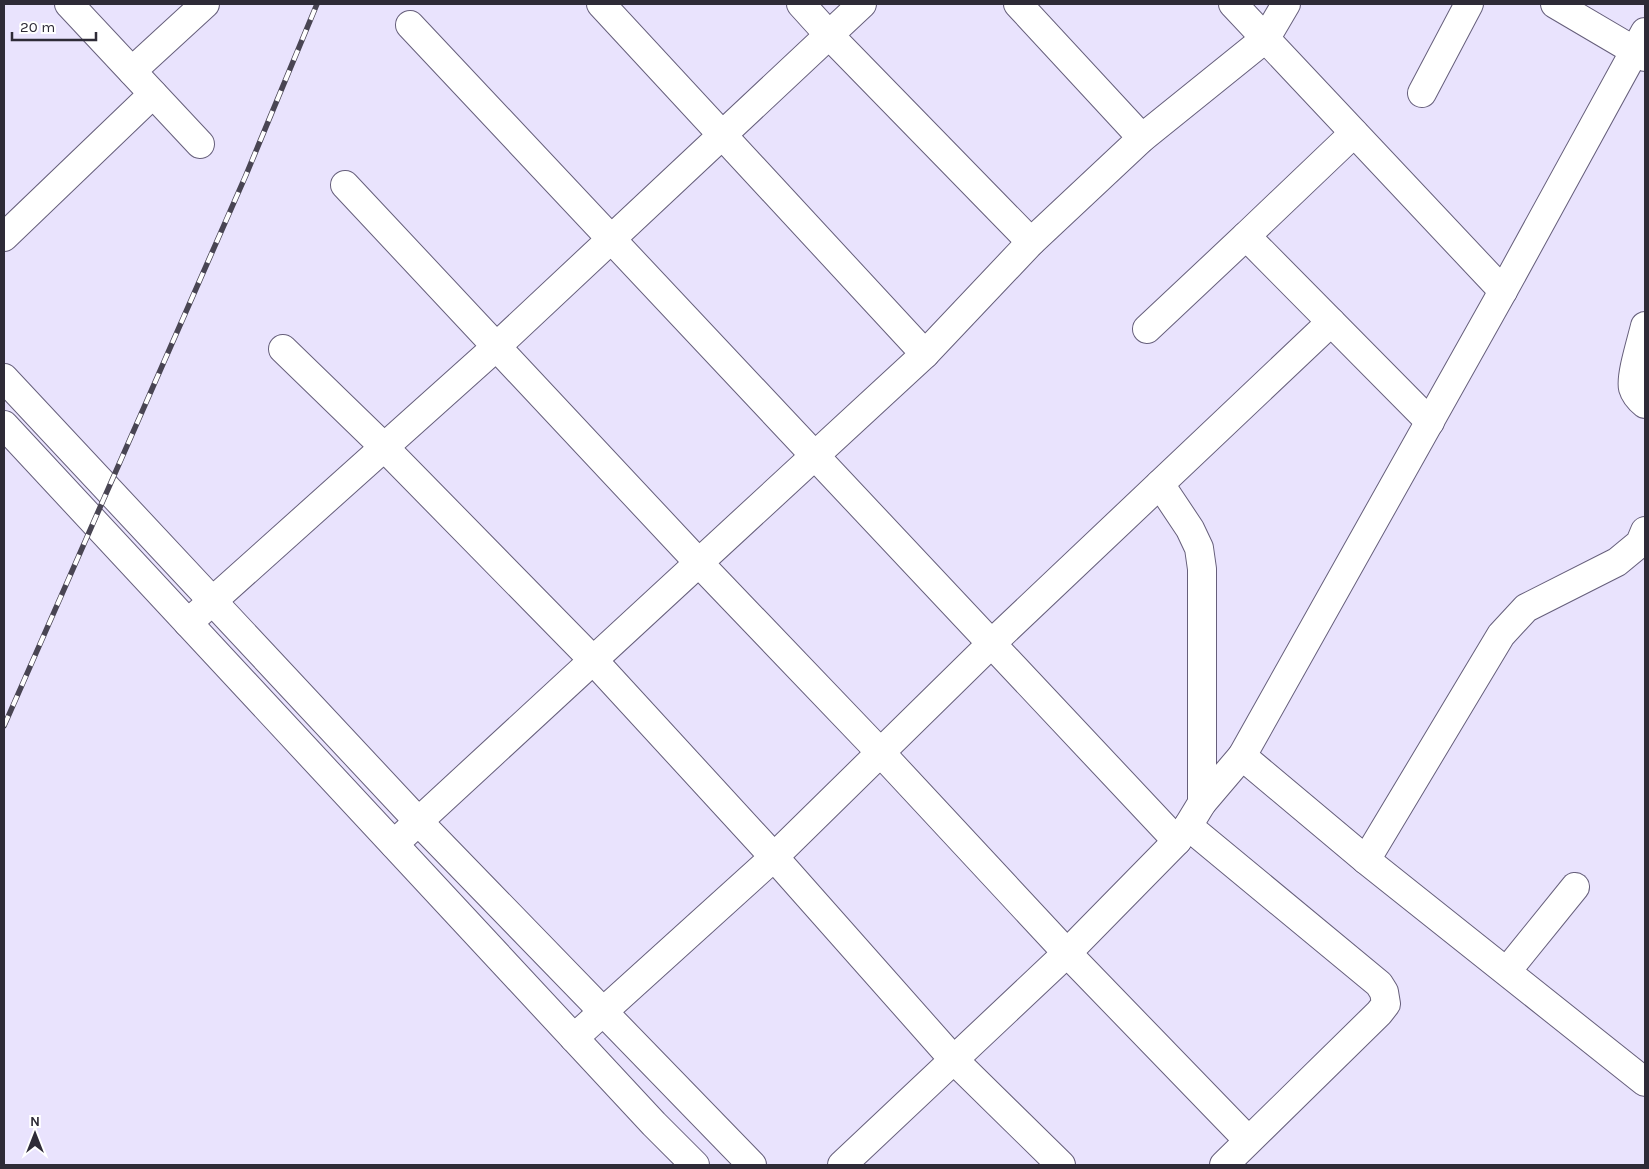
<svg xmlns="http://www.w3.org/2000/svg" width="1649" height="1169" font-family="Karla,sans-serif">
	<rect width="100%" height="100%" fill="#e9e3fd"/>
	<g fill="none" stroke-linecap="round" stroke-linejoin="round">
		<g stroke="#665f7b" stroke-width="30">
			<g id="street">
				<polyline points="69,4 200,144"/>
				<polyline points="601,4 925,354"/>
				<polyline points="801,4 829,35 1031,242"/>
				<polyline points="1018,4 1142,138"/>
				<polyline points="1233,4 1503,291"/>
				<polyline points="1555,4 1645,57"/>
				<polyline points="410,25 1177,841"/>
				<polyline points="132,71 205,4"/>
				<polyline points="1422,93 1469,4"/>
				<polyline points="1354,133 1246,236 1430,422"/>
				<polyline points="345,185 699,563 880,752 1067,953 1248,1140"/>
				<polyline points="4,237 153,94"/>
				<path d="M 1645,326 C 1642,339 1630,377 1633,388 C 1635,395 1640,400 1645,404"/>
				<polyline points="1147,329 1246,236"/>
				<polyline points="283,349 384,447 593,660 774,857 953,1059 1061,1165"/>
				<polyline points="1160,484 1190,529 1199,548 1202,569 1202,803"/>
				<polyline points="188,623 496,347 862,4"/>
				<polyline points="1242,756 1366,860 1645,1082"/>
				<polyline points="1188,826 1379,984 1384,992 1386,1004 1379,1013 1224,1165"/>
				<polyline points="394,844 925,354 1031,242 1142,138 1266,38 1286,4"/>
				<polyline points="1366,860 1501,635 1526,608 1617,562 1640,543 1645,531"/>
				<polyline points="1507,971 1575,887"/>
				<polyline points="574,1038 774,857 991,644 1331,322"/>
				<polyline points="842,1165 1067,953 1177,841 1188,826 1202,803 1242,756 1503,291 1645,32"/>
			</g>
		</g>
		<g stroke="#665f7b" stroke-width="30">
			<g id="secondary">
				<polyline points="4,378 419,822 752,1165"/>
				<polyline points="4,425 654,1124 695,1165"/>
			</g>
		</g>
		<use href="#street" stroke="#fff" stroke-width="28"/>
		<use href="#secondary" stroke="#fff" stroke-width="28"/>
		<g stroke="#494553" stroke-width="5.5">
			<polyline id="rail" points="4,726 246,175 317,4"/>
		</g>
		<use href="#rail" stroke="#fff" stroke-width="4" stroke-dasharray="11" stroke-linecap="butt"/>
	</g>
	<rect width="1649" height="1169" fill="none" stroke="#2e2b37" stroke-width="10"/>
	<g transform="translate(35 1134)" stroke="#ffffff" stroke-width="4" paint-order="stroke">
	<path d="M0-4L9 19L0 12L-9 19Z" fill="#2e2b37"/>
	<text y="-8" font-size="14" font-weight="bold" text-anchor="middle" fill="#2e2b37">N</text>
	</g>
	<path d="M12 32v8h84v-8" fill="none" stroke="#2e2b37" stroke-width="2.5"/>
	<text x="20" y="32" font-size="15" fill="#2e2b37" stroke="#ffffff" stroke-width="4" paint-order="stroke">20 m</text>
</svg>
